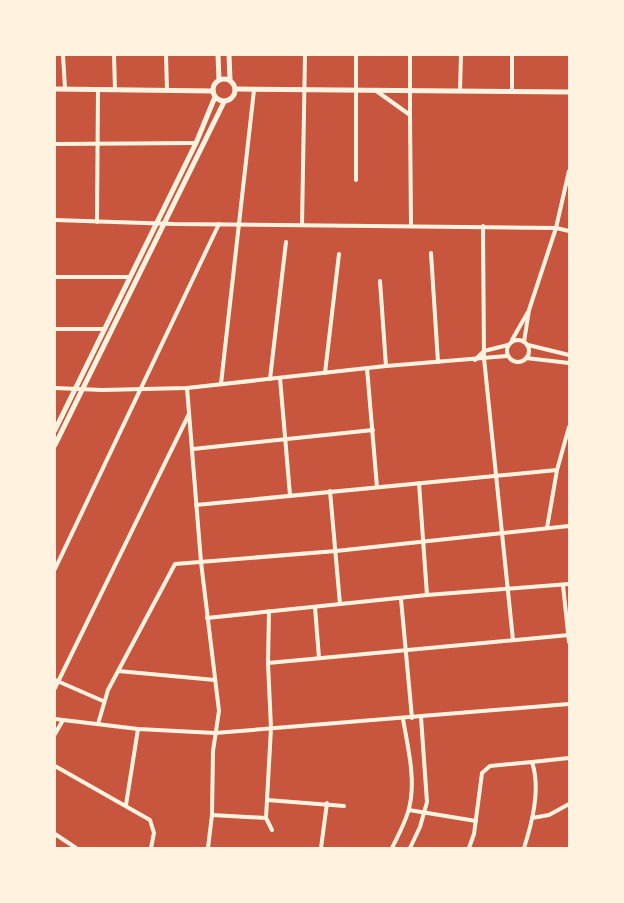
<svg xmlns="http://www.w3.org/2000/svg" width="624" height="903" font-family="'Sofia Sans Condensed',sans-serif">
	<rect width="100%" height="100%" fill="#c8553d"/>
	<g fill="none" stroke-linecap="round" stroke-linejoin="round">
		<g stroke="#fff3e0" stroke-width="4">
			<polyline points="63,55 65,88"/>
			<polyline points="114,55 115,90"/>
			<polyline points="166,55 167,90"/>
			<polyline points="375,90 410,115 411,226"/>
			<polyline points="460,90 461,55"/>
			<polyline points="512,90 512,55"/>
			<polyline points="410,115 410,55"/>
			<polyline points="55,144 196,143"/>
			<polyline points="356,180 356,55"/>
			<polyline points="55,220 174,224 556,228 569,231"/>
			<polyline points="97,222 98,89"/>
			<polyline points="302,225 305,55"/>
			<polyline points="483,226 484,358 513,640"/>
			<polyline points="431,253 438,362"/>
			<polyline points="55,277 130,277"/>
			<polyline points="380,281 386,366"/>
			<polyline points="55,329 104,329"/>
			<circle cx="518" cy="351" r="11"/>
			<polyline points="512,340 528,312"/>
			<polyline points="524,342 529,310 556,228 569,171"/>
			<polyline points="528,345 569,355"/>
			<polyline points="526,358 569,363"/>
			<polyline points="475,360 484,351 508,345"/>
			<polyline points="367,368 377,487"/>
			<polyline points="325,373 339,254"/>
			<polyline points="280,378 290,495"/>
			<polyline points="270,379 286,242"/>
			<polyline points="221,384 254,90"/>
			<polyline points="55,388 102,390 187,388 386,366 507,356"/>
			<polyline points="187,388 201,562 219,711 213,751 212,815 208,848"/>
			<polyline points="193,449 373,430"/>
			<polyline points="419,483 427,595"/>
			<polyline points="330,491 340,604"/>
			<polyline points="196,505 557,470"/>
			<polyline points="547,528 557,470 569,427"/>
			<polyline points="55,569 219,224"/>
			<polyline points="563,585 569,642"/>
			<polyline points="401,599 412,718"/>
			<polyline points="315,607 319,658"/>
			<polyline points="207,618 427,595 569,584"/>
			<polyline points="268,663 569,635"/>
			<polyline points="118,671 215,680"/>
			<polyline points="55,680 103,701"/>
			<polyline points="55,688 189,414"/>
			<polyline points="55,719 138,729 215,733 569,704"/>
			<polyline points="98,724 108,690 175,564 336,551 569,526"/>
			<polyline points="55,734 63,720"/>
			<polyline points="532,762 569,758"/>
			<polyline points="55,766 150,820 154,833 151,848"/>
			<polyline points="267,800 344,806"/>
			<polyline points="126,805 138,729"/>
			<polyline points="409,810 476,821"/>
			<polyline points="212,815 266,818 272,830"/>
			<polyline points="266,818 271,728 268,663 269,611"/>
			<polyline points="532,818 549,815 569,804"/>
			<polyline points="55,834 76,848"/>
			<polyline points="321,848 327,803"/>
			<path d="M 392,848 C 398,836 404,825 408,812 C 417,783 408,748 403,719"/>
			<polyline points="410,848 420,827 427,802 421,717"/>
			<path d="M 469,848 L 474,834 L 482,773 L 490,766 L 532,762 C 541,789 532,823 524,848"/>
		</g>
		<g stroke="#fff3e0" stroke-width="5">
			<polyline points="218,55 219,80"/>
			<polyline points="229,55 230,80"/>
			<circle cx="224" cy="90" r="11"/>
			<polyline points="55,89 213,91"/>
			<polyline points="235,89 569,92"/>
			<polyline points="55,430 196,143 215,97"/>
			<polyline points="55,445 224,102"/>
		</g>
	</g>
	<rect width="624" height="903" fill="none" stroke="#fff3e0" stroke-width="112"/>
</svg>
